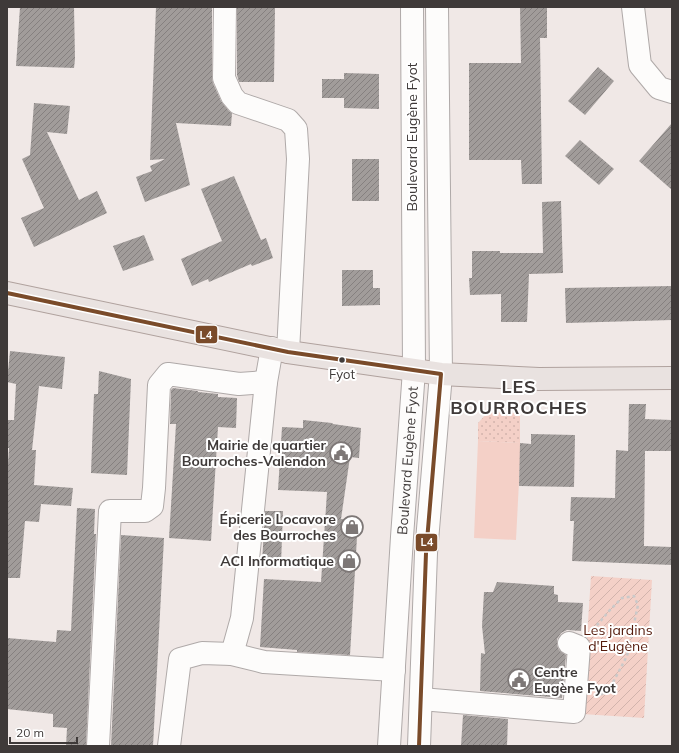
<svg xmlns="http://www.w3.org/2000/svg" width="679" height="753" font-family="Mulish,sans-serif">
	<defs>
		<pattern id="grass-dots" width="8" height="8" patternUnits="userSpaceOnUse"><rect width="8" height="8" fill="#f4d0c7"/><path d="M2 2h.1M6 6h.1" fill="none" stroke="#d2b3ac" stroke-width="1.8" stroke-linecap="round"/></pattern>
		<pattern id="garden-furrows" width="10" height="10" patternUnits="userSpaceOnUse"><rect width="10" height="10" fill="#f4d0c7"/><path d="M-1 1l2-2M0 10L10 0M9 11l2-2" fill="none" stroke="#d2b3ac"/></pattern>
		<pattern id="building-hatch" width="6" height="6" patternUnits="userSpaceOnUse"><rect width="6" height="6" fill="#a19c9a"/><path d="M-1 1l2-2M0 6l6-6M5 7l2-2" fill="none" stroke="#85807f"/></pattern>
	</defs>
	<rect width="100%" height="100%" fill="#f0e8e6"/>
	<polygon fill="url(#grass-dots)" points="488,412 520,413 520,443 478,441 478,423"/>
	<polygon fill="url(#garden-furrows)" points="591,576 652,580 644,718 582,714"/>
	<polygon fill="#f4d0c7" points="478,441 521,443 516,540 474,538"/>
	<g fill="url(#building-hatch)">
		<polygon points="20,7 74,7 75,59 74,68 16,66"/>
		<polygon points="156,7 212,7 212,78 213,83 221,101 229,111 232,113 231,126 176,123 190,185 145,202 136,177 152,171 150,166 165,159 150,160"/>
		<polygon points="237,7 275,7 274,82 239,82 237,75"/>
		<polygon points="520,7 547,7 547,38 540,38 542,184 522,184 521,160 469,160 469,63 521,63"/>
		<polygon points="598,67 614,81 585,115 568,101"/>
		<polygon points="344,73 379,74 379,109 344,108 344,98 322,98 322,79 344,79"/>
		<polygon points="34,103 70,106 67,134 47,132 79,200 97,191 107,213 34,247 21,218 44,208 22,159 30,155"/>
		<polygon points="672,123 672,190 639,161"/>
		<polygon points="580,140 614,169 599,185 565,156"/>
		<rect x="352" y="159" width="27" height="42"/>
		<polygon points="234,176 261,240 266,238 273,258 252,266 251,264 209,282 208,279 192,286 181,259 222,241 201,189"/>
		<polygon points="561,201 563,273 529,274 527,322 501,322 501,294 470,295 469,278 472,278 472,251 500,251 500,253 543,253 542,202"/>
		<polygon points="144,235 154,260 123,271 113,246"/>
		<polygon points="342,270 373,270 373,288 380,288 380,305 342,306"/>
		<polygon points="672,286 672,320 566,323 565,288"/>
		<polygon points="10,351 65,357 62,389 39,386 32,450 36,450 34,485 73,488 71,506 41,504 39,522 25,521 20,578 7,578 7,478 9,448 7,448 7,420 14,420 16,384 7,382"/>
		<polygon points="99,371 131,379 127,475 91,473 94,394 98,394"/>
		<polygon points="173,388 198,391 198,392 218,394 218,397 237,398 236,428 218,427 211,541 169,538 176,424 170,424 171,390"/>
		<polygon points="629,404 646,404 645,419 672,420 672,451 645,451 644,546 672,547 672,565 572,561 574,521 570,521 571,497 615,498 616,450 628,451"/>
		<polygon points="303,420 332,423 333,424 361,428 359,458 350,457 341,519 358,520 350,655 297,652 297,650 260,647 264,579 321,582 327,492 278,490 282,427 303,428"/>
		<polygon points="531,434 575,435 574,487 519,486 520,443 531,444"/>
		<polygon points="77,508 95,509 94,534 96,534 86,746 66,746 67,728 53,727 53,714 7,709 7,638 56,642 57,630 71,631"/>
		<polygon points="265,511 283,511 281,564 262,563"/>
		<polygon points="121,535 164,538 153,746 111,746"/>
		<polygon points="497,582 554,586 554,594 558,595 558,602 583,603 581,631 567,630 561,633 557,639 557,645 559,650 566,655 562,698 480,691 481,653 485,654 482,626 484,592 493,592"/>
		<polygon points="463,715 508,719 507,746 461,746"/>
	</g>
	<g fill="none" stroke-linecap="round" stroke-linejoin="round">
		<g stroke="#afa9a8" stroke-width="24">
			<g id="minor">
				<polyline points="225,7 224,78 232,96 238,103 288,120 296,129 298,159 288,352"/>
				<polyline points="633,7 640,65 659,88 672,92"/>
				<polyline points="232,654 242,618 266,382 272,348"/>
				<polyline points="421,699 574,712 579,647 569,643"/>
				<polyline points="98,746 110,511 145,511 152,506 154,488 159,385 168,374 239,384 266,382"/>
				<polyline points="169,746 180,659 202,653 232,654 264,662 394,670"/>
				<path id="s1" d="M 389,746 L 402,537 L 414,370 L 412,7"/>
				<polyline points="419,746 426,553 441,374 437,7"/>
			</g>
		</g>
		<g stroke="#b0a29e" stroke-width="24">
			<polyline id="major" points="7,293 288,352 414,370 441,374 539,379 672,378"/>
		</g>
		<polyline stroke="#cbc9c9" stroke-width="2.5" stroke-dasharray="3 3" stroke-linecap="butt" points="593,630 609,611 622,598 634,596 638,605 627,656 610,688 598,697"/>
		<use href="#minor" stroke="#fdfcfb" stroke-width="22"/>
		<use href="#major" stroke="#e9e2e0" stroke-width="22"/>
		<g stroke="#fff" stroke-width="7">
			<polyline id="bus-1" points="7,293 288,352 441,374 426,553 419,746"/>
		</g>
		<use href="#bus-1" stroke="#7a4b2a" stroke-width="4"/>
	</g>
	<defs>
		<g id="civic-ring" transform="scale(1.15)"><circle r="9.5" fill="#fff" stroke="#7d7776" stroke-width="1.5"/><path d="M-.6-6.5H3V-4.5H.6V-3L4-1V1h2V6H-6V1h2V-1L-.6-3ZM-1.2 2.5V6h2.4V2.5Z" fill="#7d7776"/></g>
		<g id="shop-ring" transform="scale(1.15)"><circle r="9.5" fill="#fff" stroke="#7d7776" stroke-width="1.5"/><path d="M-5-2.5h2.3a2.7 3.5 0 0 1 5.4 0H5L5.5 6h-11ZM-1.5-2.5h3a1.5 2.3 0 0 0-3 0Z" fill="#7d7776"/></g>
	</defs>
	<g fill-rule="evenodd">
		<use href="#civic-ring" x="341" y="453"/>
		<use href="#shop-ring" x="352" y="527"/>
		<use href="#shop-ring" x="349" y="561"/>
		<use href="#civic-ring" x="519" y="680"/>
	</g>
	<circle fill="#3f3a39" stroke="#fff" stroke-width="1.5" cx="342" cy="360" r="3.5"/>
	<g text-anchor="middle" stroke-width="4" stroke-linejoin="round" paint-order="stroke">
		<g font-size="13" fill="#3f3a39" stroke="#fff">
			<text x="342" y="379">Fyot</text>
		</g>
		<g font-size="14" fill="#3f3a39" stroke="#fff">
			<text transform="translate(412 137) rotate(-90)" y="5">Boulevard Eugène Fyot</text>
			<text dy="5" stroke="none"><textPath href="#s1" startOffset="286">Boulevard Eugène Fyot</textPath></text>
		</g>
		<g font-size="14" font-weight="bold" fill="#3f3a39" stroke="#fff" text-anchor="end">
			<text x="326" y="450">Mairie de quartier<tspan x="326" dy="16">Bourroches-Valendon</tspan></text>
			<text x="336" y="524">Épicerie Locavore<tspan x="336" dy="16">des Bourroches</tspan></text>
			<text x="334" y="566">ACI Informatique</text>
			<text x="534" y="677" text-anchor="start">Centre<tspan x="534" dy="16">Eugène Fyot</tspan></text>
		</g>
		<g font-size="14" fill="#541a0b" stroke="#fff">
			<text x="618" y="635">Les jardins<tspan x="618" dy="16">d'Eugène</tspan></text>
		</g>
		<g font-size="18" font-weight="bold" letter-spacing="1" fill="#3f3a39" stroke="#fff">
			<text x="519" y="393">LES<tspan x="519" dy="21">BOURROCHES</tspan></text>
		</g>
	</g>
	<g stroke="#fff" stroke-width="1.5">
		<rect x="195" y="325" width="23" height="19" rx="4" fill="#7a4b2a"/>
		<rect x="415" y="533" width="23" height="19" rx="4" fill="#7a4b2a"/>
	</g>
	<g font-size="11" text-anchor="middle" font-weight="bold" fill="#fff">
		<text x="206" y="339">L4</text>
		<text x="427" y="546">L4</text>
	</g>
	<rect width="679" height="753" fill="none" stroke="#3f3a39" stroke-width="16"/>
	<path d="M10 737v6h67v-6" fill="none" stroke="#3f3a39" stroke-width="2"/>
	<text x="16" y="737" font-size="12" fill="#3f3a39" stroke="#ffffff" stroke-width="3" paint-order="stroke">20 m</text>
</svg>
